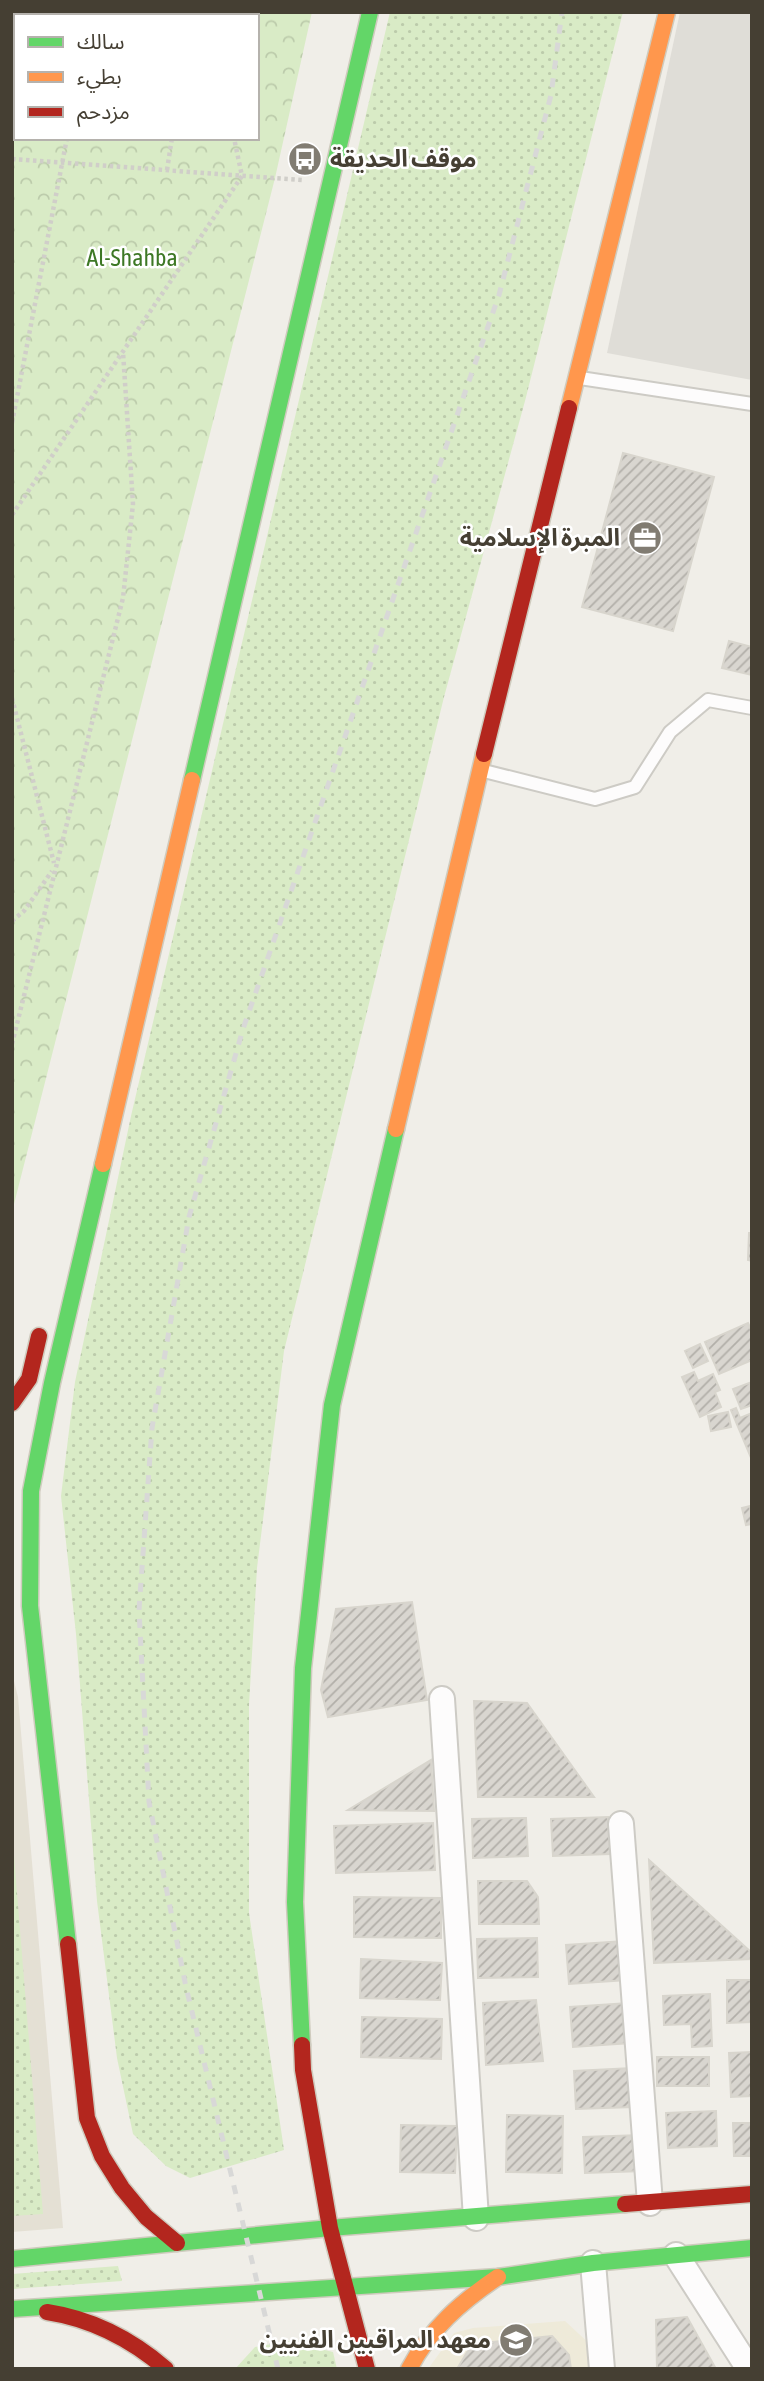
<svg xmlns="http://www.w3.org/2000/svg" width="764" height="2381" font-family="'Asap Condensed','Noto Sans Arabic',sans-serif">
	<defs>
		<pattern id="grass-dots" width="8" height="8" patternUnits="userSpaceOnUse" patternTransform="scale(1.75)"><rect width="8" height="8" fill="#d9ebc6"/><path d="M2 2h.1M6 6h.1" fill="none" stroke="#bccbab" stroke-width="1.8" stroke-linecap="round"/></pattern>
		<pattern id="park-crowns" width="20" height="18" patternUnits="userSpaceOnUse" patternTransform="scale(1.75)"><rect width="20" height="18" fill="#d9ebc6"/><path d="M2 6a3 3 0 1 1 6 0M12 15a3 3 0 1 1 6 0" fill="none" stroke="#bccbab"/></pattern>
		<pattern id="building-hatch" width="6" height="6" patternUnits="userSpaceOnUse" patternTransform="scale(1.75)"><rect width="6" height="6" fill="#d9d6d0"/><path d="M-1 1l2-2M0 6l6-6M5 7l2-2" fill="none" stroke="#b2afa9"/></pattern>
	</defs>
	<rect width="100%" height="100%" fill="#f0eee8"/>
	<polygon fill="#e4e0d4" points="12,1673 18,1697 63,2228 12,2232"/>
	<polygon fill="#eeead9" points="565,2321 592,2346 593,2369 428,2369 454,2333 473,2328"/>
	<g fill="url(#grass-dots)">
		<polygon points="390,12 623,12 525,401 444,697 284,1351 257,1568 249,1705 249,1913 284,2150 190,2178 166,2166 133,2134 117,2058 97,1901 76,1634 61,1496 75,1382 131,1116"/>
		<polygon points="12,1831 43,2214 12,2216"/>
		<polygon points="118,2266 122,2281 12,2289 12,2274"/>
		<polygon points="288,2341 333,2352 337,2369 235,2369 255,2347"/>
	</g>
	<path fill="url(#park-crowns)" fill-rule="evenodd" d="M 12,12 L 312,12 L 275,178 L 12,1212 ZM 16,16 L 257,16 L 257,138 L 16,138 Z"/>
	<polygon fill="#dfddd7" points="680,12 752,12 752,380 607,353"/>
	<g fill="url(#building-hatch)" stroke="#d8d5cd" stroke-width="2">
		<polygon points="623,453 714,477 673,631 582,607"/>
		<polygon points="729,641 752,647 752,675 722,668"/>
		<polygon points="749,1233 752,1233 752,1261 748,1260"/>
		<polygon points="748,1323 752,1332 752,1360 719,1374 705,1342"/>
		<polygon points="700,1344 708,1361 693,1368 685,1351"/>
		<polygon points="694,1372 698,1381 713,1374 720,1390 715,1392 721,1407 700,1417 682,1377"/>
		<polygon points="752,1382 752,1405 741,1409 733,1389"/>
		<polygon points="736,1408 740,1418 752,1413 752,1460 731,1410"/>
		<polygon points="728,1412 731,1427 711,1431 708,1416"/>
		<polygon points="750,1506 752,1524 746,1525 742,1508"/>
		<polygon points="412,1602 427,1700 328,1717 321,1690 336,1609"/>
		<polygon points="474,1701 527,1703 594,1797 478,1797"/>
		<polygon points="431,1760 434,1811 348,1810"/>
		<polygon points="608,1817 610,1854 553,1856 551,1819"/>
		<polygon points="526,1818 528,1856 473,1858 472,1819"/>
		<polygon points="433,1823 435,1870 336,1873 334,1826"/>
		<polygon points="649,1860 752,1953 752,1959 654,1963"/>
		<polygon points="478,1881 527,1881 538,1897 539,1924 479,1924"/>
		<polygon points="354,1897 441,1898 441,1938 354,1937"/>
		<polygon points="537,1938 538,1977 478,1978 477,1939"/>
		<polygon points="624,1941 627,1980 569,1984 566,1945"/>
		<polygon points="361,1959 442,1963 440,2000 360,1998"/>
		<polygon points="727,1980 752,1980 752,2022 727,2023"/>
		<polygon points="710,1994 712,2046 692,2047 691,2024 664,2025 663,1996"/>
		<polygon points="536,2000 543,2061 486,2065 483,2003"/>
		<polygon points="628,2003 631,2043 573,2047 570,2007"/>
		<polygon points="362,2017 442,2019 441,2059 361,2057"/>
		<polygon points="752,2052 752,2096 731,2097 729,2053"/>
		<rect x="657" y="2057" width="52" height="29"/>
		<polygon points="632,2068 633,2107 576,2109 574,2071"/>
		<polygon points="716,2111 717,2146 668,2148 666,2113"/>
		<polygon points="507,2115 563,2116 562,2173 506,2172"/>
		<polygon points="733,2123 752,2123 752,2156 734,2156"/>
		<polygon points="401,2125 457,2126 455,2173 400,2172"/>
		<polygon points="642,2135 643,2171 585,2173 583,2137"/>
		<polygon points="687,2317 716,2369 657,2369 656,2320"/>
		<polygon points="552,2336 569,2355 571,2369 457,2369 472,2344"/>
	</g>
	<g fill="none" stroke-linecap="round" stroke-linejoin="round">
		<g stroke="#cdcbc5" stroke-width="16">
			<g id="lane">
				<polyline points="580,378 752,404"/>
				<polyline points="480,770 595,799 635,787 670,732 708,700 752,708"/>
			</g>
		</g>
		<g stroke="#cdcbc5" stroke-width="28">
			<g id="street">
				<polyline points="442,1699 476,2218"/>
				<polyline points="621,1824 650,2203"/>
				<polyline points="676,2255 749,2369"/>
				<polyline points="593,2263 602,2369"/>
			</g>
		</g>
		<g stroke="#cfcbbe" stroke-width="19">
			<g id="fast">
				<polyline points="192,780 370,12"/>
				<polyline points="68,1944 30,1606 31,1491 52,1383 103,1164"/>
				<polyline points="302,2045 295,1902 303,1668 332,1405 396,1129"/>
				<polyline points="12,2259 330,2228 625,2204"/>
				<polyline points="12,2309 498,2277 593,2263 752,2248"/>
			</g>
		</g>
		<g stroke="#cfcbbe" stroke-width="19">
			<g id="slow">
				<polyline points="569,408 667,12"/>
				<polyline points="396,1129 484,754"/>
				<polyline points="103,1164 192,780"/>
				<path d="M 409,2369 C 430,2329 461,2302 498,2277"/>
			</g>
		</g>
		<g stroke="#cfcbbe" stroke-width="19">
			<g id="jam">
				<polyline points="484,754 569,408"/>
				<polyline points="12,1403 29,1379 39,1336"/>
				<polyline points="68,1944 87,2118 102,2156 122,2188 146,2217 177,2243"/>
				<polyline points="302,2045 303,2070 330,2228 367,2369"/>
				<polyline points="625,2204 752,2194"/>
				<path d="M 47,2312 C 93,2319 131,2339 166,2369"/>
			</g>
		</g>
		<g stroke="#d0cec9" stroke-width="4.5" stroke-dasharray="3.5 3.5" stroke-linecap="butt">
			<polyline points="205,12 206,16"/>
			<polyline points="85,16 85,12"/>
			<polyline points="193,16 193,12"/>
			<polyline points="12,159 302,180"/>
			<polyline points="167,170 172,138"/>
			<polyline points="12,423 67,138"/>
			<polyline points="12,515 242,176 234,138"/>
			<polyline points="12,698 54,863"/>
			<polyline points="12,921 24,911 52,871"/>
			<polyline points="12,1044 123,598 133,504 123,352"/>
		</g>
		<use href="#lane" stroke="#fdfcfc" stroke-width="12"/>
		<use href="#street" stroke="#fdfcfc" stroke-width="24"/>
		<use href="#fast" stroke="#63d668" stroke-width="16"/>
		<use href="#slow" stroke="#ff974d" stroke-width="16"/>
		<use href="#jam" stroke="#b3261e" stroke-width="16"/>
		<polyline stroke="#d8d8d7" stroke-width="5" stroke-dasharray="9 9" stroke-linecap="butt" points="278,2369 186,1987 149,1802 139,1610 152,1428 189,1217 243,1029 499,295 551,95 562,12"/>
	</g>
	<defs>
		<g id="bus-disc" transform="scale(1.75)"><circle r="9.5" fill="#817c72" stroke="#fff"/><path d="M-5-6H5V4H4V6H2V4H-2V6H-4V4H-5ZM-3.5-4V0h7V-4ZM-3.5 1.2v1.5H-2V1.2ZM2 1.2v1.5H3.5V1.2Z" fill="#fff"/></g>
		<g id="office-disc" transform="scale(1.75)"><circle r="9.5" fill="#817c72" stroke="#fff"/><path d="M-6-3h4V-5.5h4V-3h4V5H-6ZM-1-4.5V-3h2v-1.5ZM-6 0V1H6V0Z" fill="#fff"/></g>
		<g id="university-disc" transform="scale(1.75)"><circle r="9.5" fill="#817c72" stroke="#fff"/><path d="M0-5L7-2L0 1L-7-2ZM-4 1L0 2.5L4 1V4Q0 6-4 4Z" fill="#fff"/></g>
	</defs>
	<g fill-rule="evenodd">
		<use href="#bus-disc" x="305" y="159"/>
		<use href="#office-disc" x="645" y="538"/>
		<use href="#university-disc" x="516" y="2340"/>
	</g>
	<g text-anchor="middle" stroke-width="5" stroke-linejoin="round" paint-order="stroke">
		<g font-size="24" font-weight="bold" fill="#453f33" stroke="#fff" text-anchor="end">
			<text x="330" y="167" text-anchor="start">موقف الحديقة</text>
			<text x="620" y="546">المبرة الإسلامية</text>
			<text x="491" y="2348">معهد المراقبين الفنيين</text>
		</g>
		<g font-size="24" fill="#3d7825" stroke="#fff">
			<text x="132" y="266">Al-Shahba</text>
		</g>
	</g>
	<rect width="764" height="2381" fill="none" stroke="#453f33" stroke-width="28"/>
	<rect x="14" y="14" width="245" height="126" fill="#ffffff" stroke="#b5b2ad" stroke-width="2"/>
	<rect x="28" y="37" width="35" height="10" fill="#63d668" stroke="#b5b2ad" stroke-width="2"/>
	<text x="77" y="49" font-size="21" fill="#453f33">سالك</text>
	<rect x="28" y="72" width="35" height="10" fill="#ff974d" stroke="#b5b2ad" stroke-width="2"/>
	<text x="77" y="84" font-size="21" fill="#453f33">بطيء</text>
	<rect x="28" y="107" width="35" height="10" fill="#b3261e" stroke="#b5b2ad" stroke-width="2"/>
	<text x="77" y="119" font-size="21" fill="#453f33">مزدحم</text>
</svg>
